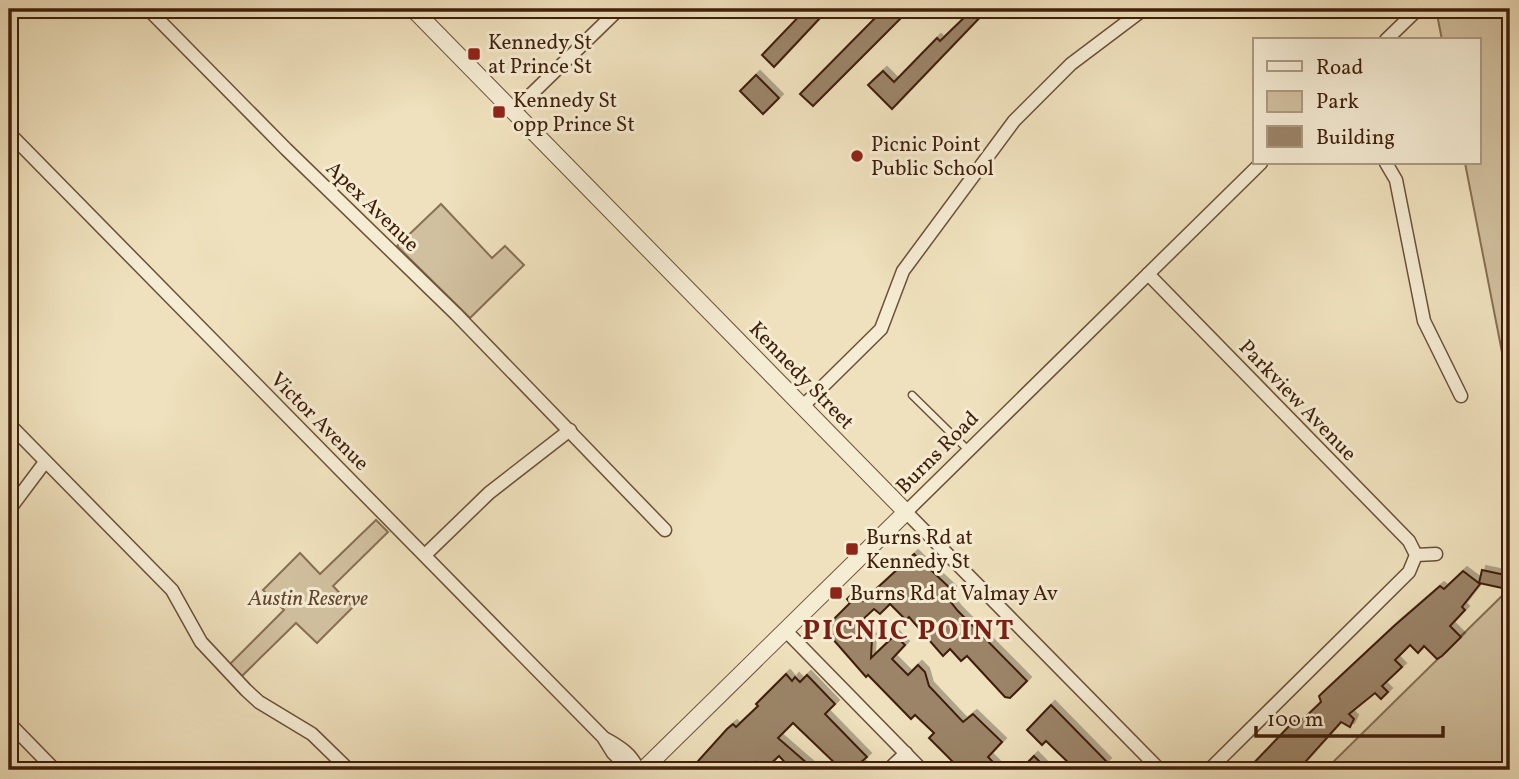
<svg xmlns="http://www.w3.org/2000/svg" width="1519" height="779" font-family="Vollkorn,serif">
	<defs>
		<filter id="shadow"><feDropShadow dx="4" dy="-4" stdDeviation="0" flood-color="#0004"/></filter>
	</defs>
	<rect width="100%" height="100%" fill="#efe1bd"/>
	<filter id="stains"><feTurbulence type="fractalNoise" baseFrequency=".00286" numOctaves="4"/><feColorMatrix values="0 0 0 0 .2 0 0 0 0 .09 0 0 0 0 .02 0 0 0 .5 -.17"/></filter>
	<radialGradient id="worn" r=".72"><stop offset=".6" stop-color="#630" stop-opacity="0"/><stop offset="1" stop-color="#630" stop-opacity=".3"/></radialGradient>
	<g fill="#d1c09f" stroke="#887054" stroke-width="2">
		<polygon points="1436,9 1510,9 1510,393 1465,163 1479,163 1479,40 1442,40"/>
		<polygon points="441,204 492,258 505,246 524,265 470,318 397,246"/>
		<polygon points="376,520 388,532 333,586 353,607 317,643 296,623 242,676 230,664 284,610 263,590 300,553 320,574"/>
		<polygon points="1510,588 1510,770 1325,770"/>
	</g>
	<g fill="#9b8467" stroke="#401f0a" stroke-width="2" filter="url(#shadow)">
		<polygon points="806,9 810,9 820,18 774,67 762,55"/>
		<polygon points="884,9 910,9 813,106 800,94"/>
		<polygon points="973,9 988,9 892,109 868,85 883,71 894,82 937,38 940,41"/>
		<polygon points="756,75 779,98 763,114 740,91"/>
		<polygon points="914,554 952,590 946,596 958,611 1027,681 1010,698 1005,697 967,656 961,661 950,649 943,656 909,617 906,620 890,604 880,614 874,609 860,622 872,638 871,658 895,635 905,645 892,659 908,675 918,665 925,672 929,686 963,722 973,714 1002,742 988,757 1001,770 961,770 929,738 934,733 915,715 911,719 868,675 866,677 824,629 850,603 847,599 854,592 863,601"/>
		<polygon points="1482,570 1510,576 1507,589 1479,583"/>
		<polygon points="1463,571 1480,584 1462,607 1465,610 1450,626 1461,637 1442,656 1437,659 1424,646 1418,653 1410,645 1395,660 1402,667 1382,686 1388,692 1381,699 1375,693 1349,714 1354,719 1350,727 1341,722 1298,770 1247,770 1294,721 1299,723 1321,702 1319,696 1394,626 1440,586 1444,589"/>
		<polygon points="786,674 792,681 795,677 800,682 807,675 835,704 825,714 867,757 860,763 867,770 842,770 793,723 778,738 815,770 792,770 779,756 764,770 756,762 748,770 690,770 727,729 733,724 736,727 758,706 756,704"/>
		<polygon points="1051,705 1107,762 1104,765 1109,770 1076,770 1046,741 1042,745 1027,730"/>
		<polygon points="1034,756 1043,765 1038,770 1020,770"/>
	</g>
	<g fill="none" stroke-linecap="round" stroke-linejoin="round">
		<g stroke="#6c5037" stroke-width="9">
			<polyline id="service" points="912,395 968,450"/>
		</g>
		<g stroke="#6c5037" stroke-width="15">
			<g id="minor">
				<polyline points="148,9 286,149 456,314 665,530"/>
				<polyline points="1386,40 1418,9"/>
				<polyline points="514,111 619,9"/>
				<polyline points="9,133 603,737 613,753 630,770"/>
				<polyline points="1386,163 1396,180 1424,321 1461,396"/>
				<polyline points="1148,274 1409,541 1416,555 1409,572 1209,770"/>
				<polyline points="803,406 881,329 903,271 1014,121 1071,64 1144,9"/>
				<polyline points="9,424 172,590 201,642 246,690 259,702 312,734 349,770"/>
				<polyline points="9,510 45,462"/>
				<polyline points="425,555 489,493 570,430"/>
				<polyline points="1416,555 1436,554"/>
				<polyline points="785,630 922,770"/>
				<polyline points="9,723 55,770"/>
				<path d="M 606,739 C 619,746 633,755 638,770"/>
				<polyline points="888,770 906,753"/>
				<polyline points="1160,770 906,512 1261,163"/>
			</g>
		</g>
		<g stroke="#6c5037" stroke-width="18">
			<polyline id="tertiary" points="413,9 906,512 643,770"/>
		</g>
		<use href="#service" stroke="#f5ecd4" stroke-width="6"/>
		<use href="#minor" stroke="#f5ecd4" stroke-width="12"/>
		<use href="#tertiary" stroke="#f5ecd4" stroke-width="16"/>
	</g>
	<g fill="#8f2418" stroke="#f5ecd4" stroke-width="2.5">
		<rect x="467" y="47" width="14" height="14" rx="3.5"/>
		<rect x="492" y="105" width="14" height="14" rx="3.5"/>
		<circle cx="857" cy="156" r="7"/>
		<rect x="845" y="542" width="14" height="14" rx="3.5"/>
		<rect x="829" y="586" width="14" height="14" rx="3.5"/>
	</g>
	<g text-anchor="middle" stroke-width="6" stroke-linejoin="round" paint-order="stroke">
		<g font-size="21" fill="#401f0a" stroke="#f5ecd4" text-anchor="start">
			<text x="488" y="49">Kennedy St<tspan x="488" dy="24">at Prince St</tspan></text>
			<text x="513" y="107">Kennedy St<tspan x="513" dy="24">opp Prince St</tspan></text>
			<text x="871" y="151">Picnic Point<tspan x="871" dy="24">Public School</tspan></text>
			<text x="866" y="544">Burns Rd at<tspan x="866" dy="24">Kennedy St</tspan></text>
			<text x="850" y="600">Burns Rd at Valmay Av</text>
		</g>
		<g font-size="21" fill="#401f0a" stroke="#f5ecd4">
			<text transform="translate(373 206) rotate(44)" y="7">Apex Avenue</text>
			<text transform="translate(802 375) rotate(46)" y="7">Kennedy Street</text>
			<text transform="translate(1298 400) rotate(46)" y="7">Parkview Avenue</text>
			<text transform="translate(320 421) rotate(45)" y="7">Victor Avenue</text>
			<text transform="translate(937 452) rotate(-45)" y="7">Burns Road</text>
		</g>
		<g font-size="21" font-style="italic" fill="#64472f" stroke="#f5ecd4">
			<text x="308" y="605">Austin Reserve</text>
		</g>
		<g font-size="28" font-weight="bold" letter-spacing="2" fill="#7a1f14" stroke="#f5ecd4">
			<text x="909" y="639">PICNIC POINT</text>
		</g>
	</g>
	<rect width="1519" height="779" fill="none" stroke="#efe1bd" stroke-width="35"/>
	<rect x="10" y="10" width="1498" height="758" fill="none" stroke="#401f0a" stroke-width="3.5"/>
	<rect x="18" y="18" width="1484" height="744" fill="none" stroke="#401f0a" stroke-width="2"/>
	<rect x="1253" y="38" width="228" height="126" fill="#f5ecd4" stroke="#ad9a83" stroke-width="2"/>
	<rect x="1267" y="61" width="35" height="10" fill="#f5ecd4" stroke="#ad9a83" stroke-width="2"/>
	<text x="1316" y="74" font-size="21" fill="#401f0a">Road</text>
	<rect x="1267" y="91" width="35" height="21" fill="#d1c09f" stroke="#ad9a83" stroke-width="2"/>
	<text x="1316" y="108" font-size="21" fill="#401f0a">Park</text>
	<rect x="1267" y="126" width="35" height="21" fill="#9b8467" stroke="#ad9a83" stroke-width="2"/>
	<text x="1316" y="144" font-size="21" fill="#401f0a">Building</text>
	<path d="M1256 726v10h187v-10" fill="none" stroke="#401f0a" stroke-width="3.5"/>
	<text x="1267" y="726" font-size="21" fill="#401f0a" stroke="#f5ecd4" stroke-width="5" paint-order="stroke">100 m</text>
	<rect width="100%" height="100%" filter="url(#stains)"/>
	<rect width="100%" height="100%" fill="url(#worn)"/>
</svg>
